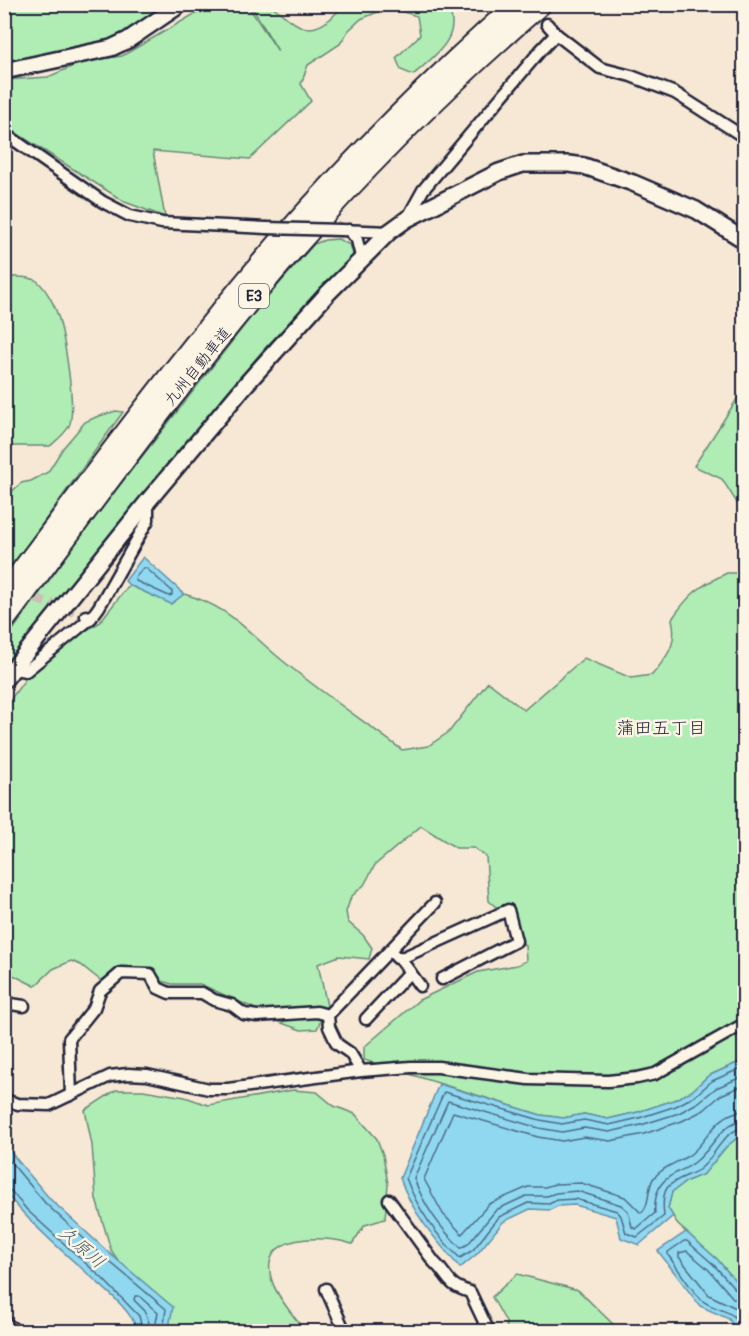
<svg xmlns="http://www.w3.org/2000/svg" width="749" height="1336" font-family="Pangolin,'Klee One',sans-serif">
	<rect width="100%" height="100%" fill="#f6e8d4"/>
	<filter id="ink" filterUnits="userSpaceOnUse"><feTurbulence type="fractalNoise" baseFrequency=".0167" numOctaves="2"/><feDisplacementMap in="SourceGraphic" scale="12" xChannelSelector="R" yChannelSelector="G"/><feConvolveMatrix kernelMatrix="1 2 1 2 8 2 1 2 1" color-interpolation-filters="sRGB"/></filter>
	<g filter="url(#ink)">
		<g fill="#afedb4" stroke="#688878" stroke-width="1.5">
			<polygon points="5,5 177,5 123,41 5,65"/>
			<path d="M 243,5 L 248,6 L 278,51 L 253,9 L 256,5 L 271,5 C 291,20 305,40 330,19 C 335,15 339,9 344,5 L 447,5 C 464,36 435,56 413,75 L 401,70 L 396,58 L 420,35 L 417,16 L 400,11 L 380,11 L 361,19 L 348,31 L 340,44 L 308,65 L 301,84 L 311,101 L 250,159 L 153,151 L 165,217 L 125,202 L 5,126 L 5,80 L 48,77 L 85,61 L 122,56 L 210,5 Z"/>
			<polygon points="338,239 350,245 354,257 264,349 185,444 5,670 5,641 94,518 258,308 314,244 325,240"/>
			<path d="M 10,277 C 18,277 30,276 37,281 C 46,288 55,306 58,316 C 64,335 77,410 69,426 C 65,434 57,440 50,446 L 5,446 L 4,279 Z"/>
			<polygon points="744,378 744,514 722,479 694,466 741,393"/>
			<polygon points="116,411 123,412 5,576 5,498 21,483 31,481 48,472 63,448 85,422 96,417"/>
			<path d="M 727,573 L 744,573 L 744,1060 L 708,1076 L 692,1091 L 674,1100 L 638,1112 L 608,1119 L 584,1114 L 563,1118 L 541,1115 L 364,1060 L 364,1047 L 419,1000 L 478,972 L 517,965 L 526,961 L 525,945 L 520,942 L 511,906 L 496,907 L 489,901 L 486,857 L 474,848 L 456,848 L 421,826 L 375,865 L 364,885 L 351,897 L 346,912 L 348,922 L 363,935 L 372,948 L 369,959 L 339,956 L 318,964 L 327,1006 L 317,1029 L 301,1030 L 279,1022 L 260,1011 L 200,984 L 172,984 L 145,976 L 125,975 L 100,980 L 81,965 L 71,961 L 53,969 L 35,986 L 5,971 L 5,707 L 41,657 L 99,623 L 129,585 L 171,604 L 184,594 C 231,607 247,632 283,661 C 321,692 362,720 402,750 L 428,746 L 449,732 L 488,682 L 524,710 L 584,658 L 631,678 L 652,675 C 667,657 678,644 672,619 C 689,594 699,586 727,573 Z"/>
			<path d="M 116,1090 L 143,1090 L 185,1097 L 208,1105 L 293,1090 L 317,1092 L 334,1106 L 355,1114 L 377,1139 L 383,1155 L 388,1184 L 385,1219 L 365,1225 L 352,1244 C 324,1235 256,1232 272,1281 C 277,1297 295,1318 305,1331 L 171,1331 L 158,1319 L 111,1250 L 96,1199 L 92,1145 L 85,1110 Z"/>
			<polygon points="744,1132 744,1291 717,1259 678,1225 668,1208 672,1192 687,1181 704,1174 726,1147"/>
			<polygon points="517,1274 578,1290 620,1331 507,1331 506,1322 492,1297"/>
		</g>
		<g fill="#8fd8f0" stroke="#638fa8" stroke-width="1.5">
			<polygon points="143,557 184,594 171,604 129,585 125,581"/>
			<path d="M 744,1060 L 744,1132 L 726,1147 L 704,1174 L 687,1181 L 672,1192 L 668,1208 L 673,1216 L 639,1245 L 621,1238 L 616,1217 L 575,1205 L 558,1206 L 550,1210 L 530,1209 L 503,1222 L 477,1254 L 460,1268 C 435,1239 412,1213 400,1178 L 439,1084 L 541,1115 L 563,1118 L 584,1114 L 608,1119 L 638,1112 L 674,1100 L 692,1091 L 708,1076 Z"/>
			<path d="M 5,1141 L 13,1155 L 50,1199 L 108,1252 L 173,1307 L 168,1331 L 138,1331 C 130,1308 105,1290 87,1273 C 58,1248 29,1222 5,1192 Z"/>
			<polygon points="686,1232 717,1259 744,1291 744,1331 737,1331 729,1319 700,1306 658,1251"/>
		</g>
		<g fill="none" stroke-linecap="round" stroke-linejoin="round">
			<g stroke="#4e6b83" stroke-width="1.5">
				<polygon points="143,568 146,568 172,591 172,595 169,596 136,581 135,578"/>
				<path d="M 744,1067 L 712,1081 L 695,1096 L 676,1106 L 639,1118 L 609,1125 L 584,1120 L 562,1124 L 540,1120 L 444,1092 L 406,1178 C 417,1208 437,1237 460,1258 L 473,1250 L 499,1217 L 528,1203 L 549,1204 L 557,1200 L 575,1199 L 617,1211 L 621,1216 L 626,1233 L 637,1237 L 664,1216 C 663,1208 662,1196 667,1188 C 675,1178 690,1176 700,1169 C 715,1157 723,1130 744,1128"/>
				<path d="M 744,1076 L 716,1088 L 699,1102 L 679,1113 L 641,1125 L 609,1132 L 584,1128 L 562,1132 L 539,1128 L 448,1101 L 414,1178 C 423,1204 441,1229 461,1248 L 468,1244 L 496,1210 L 526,1196 L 547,1196 L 556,1193 L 577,1191 L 621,1205 L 628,1211 L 632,1227 L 636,1229 L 655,1213 C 654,1205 656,1193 660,1186 C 668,1173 685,1171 695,1162 C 712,1150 721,1122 744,1120"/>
				<path d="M 744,1085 L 721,1095 L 704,1110 L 682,1121 L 644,1134 L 610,1141 L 584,1137 L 562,1141 L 538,1137 L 453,1112 L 424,1179 L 443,1214 L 462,1234 L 489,1204 L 528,1187 L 545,1187 L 555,1184 L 581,1183 L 625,1197 L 641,1213 C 650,1207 647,1189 653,1179 C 661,1168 676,1163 688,1156 C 706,1145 715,1112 744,1111"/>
				<polyline points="4,1151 8,1159 46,1204 104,1257 166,1309 163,1332"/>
				<polyline points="4,1189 11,1191 27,1210 103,1279 139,1316 143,1332"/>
				<polygon points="135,1296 139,1296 158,1313 155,1327 150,1326 145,1311 134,1300"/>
				<polyline points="744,1302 733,1298 708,1269 687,1251 679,1253 679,1257 709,1295 736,1308 744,1318"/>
				<path d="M 742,1332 C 739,1309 717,1312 703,1301 C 690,1289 679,1270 668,1255 L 668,1252 L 684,1241 L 687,1241 L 713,1264 L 738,1292 L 744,1294"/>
			</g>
			<polyline stroke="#ccc0b5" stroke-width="10" stroke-dasharray="10 5" stroke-linecap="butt" points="22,594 86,616"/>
			<g stroke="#22223b" stroke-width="15">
				<g id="street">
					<polyline points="547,24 556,34 600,68 631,76 675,93 744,137"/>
					<polyline points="4,133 103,202 130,216 162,223 266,228"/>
					<polyline points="407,219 423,190 540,51 556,34"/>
					<polyline points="341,230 389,232"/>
					<polyline points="349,230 357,240 362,261"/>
					<polyline points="86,616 91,618 99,607 148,520 148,501"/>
					<polyline points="14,669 26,671 91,618"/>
					<polyline points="390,950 397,958 404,957 508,910 516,941 442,979"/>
					<polyline points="399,957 420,986"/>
					<polyline points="4,1003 24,1006"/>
					<polyline points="366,1019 410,972"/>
					<polyline points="361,1071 350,1053 337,1044 329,1027 328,1015 435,903"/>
					<polyline points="71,1095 69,1039 94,1008 100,991 121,973 150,974 158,988 169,993 202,993 214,1000 232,1005 244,1014 257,1016 317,1012 328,1015"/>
					<polyline points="4,1100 18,1104 49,1105 110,1076 128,1074 147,1075 209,1089 228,1089 361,1071 411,1067 438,1067 528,1079 608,1081 637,1078 655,1074 744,1024"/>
					<path d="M 389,1200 L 434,1262 C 451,1278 445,1284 470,1292 L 489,1332"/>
					<polyline points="326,1289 345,1332"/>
					<polyline points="4,1322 18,1332"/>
				</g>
			</g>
			<g stroke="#22223b" stroke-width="20">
				<g id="secondary">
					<polyline points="4,71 111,48 128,40 181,4"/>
					<polyline points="4,680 148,501 247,383 327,294 389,232 407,219 499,172 523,164 569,164 584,166 633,183 696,210 744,240"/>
				</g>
			</g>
			<g stroke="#22223b" stroke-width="24">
				<g id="highway">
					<path d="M 4,594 C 94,475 182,354 280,241 C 354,157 433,78 517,4"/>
					<path d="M 4,621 C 98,496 189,369 292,251 C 369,163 452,81 541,4"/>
				</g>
			</g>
			<use href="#street" stroke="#fcf5e5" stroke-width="10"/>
			<use href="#secondary" stroke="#fcf5e5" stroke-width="15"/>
			<use href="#highway" stroke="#fcf5e5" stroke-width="20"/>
			<g stroke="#22223b" stroke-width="15" stroke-linecap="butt">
				<polyline id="street-bridge" points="266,228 341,230"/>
			</g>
			<use href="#street-bridge" stroke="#fcf5e5" stroke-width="10"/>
		</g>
	</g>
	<g text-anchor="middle" stroke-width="5" stroke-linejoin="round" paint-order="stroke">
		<rect fill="#fcf5e5" stroke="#63616e" stroke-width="1.5" x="239" y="284" width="30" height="24" rx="4.5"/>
		<g font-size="15" font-weight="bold" fill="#22223b">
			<text x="254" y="301">E3</text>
		</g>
		<g font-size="16" fill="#22223b" stroke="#fcf5e5">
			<text transform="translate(197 366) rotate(-51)" y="6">九州自動車道</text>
		</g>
		<g font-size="18" fill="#22223b" stroke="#fcf5e5">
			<text x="661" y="734">蒲田五丁目</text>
		</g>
		<g font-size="18" font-style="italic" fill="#435971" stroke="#fcf5e5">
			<text transform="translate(82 1247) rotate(41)" y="6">久原川</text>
		</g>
	</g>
	<rect width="749" height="1336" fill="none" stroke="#fcf5e5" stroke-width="24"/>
	<rect x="12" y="12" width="725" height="1312" fill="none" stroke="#22223b" stroke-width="2" filter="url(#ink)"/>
</svg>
